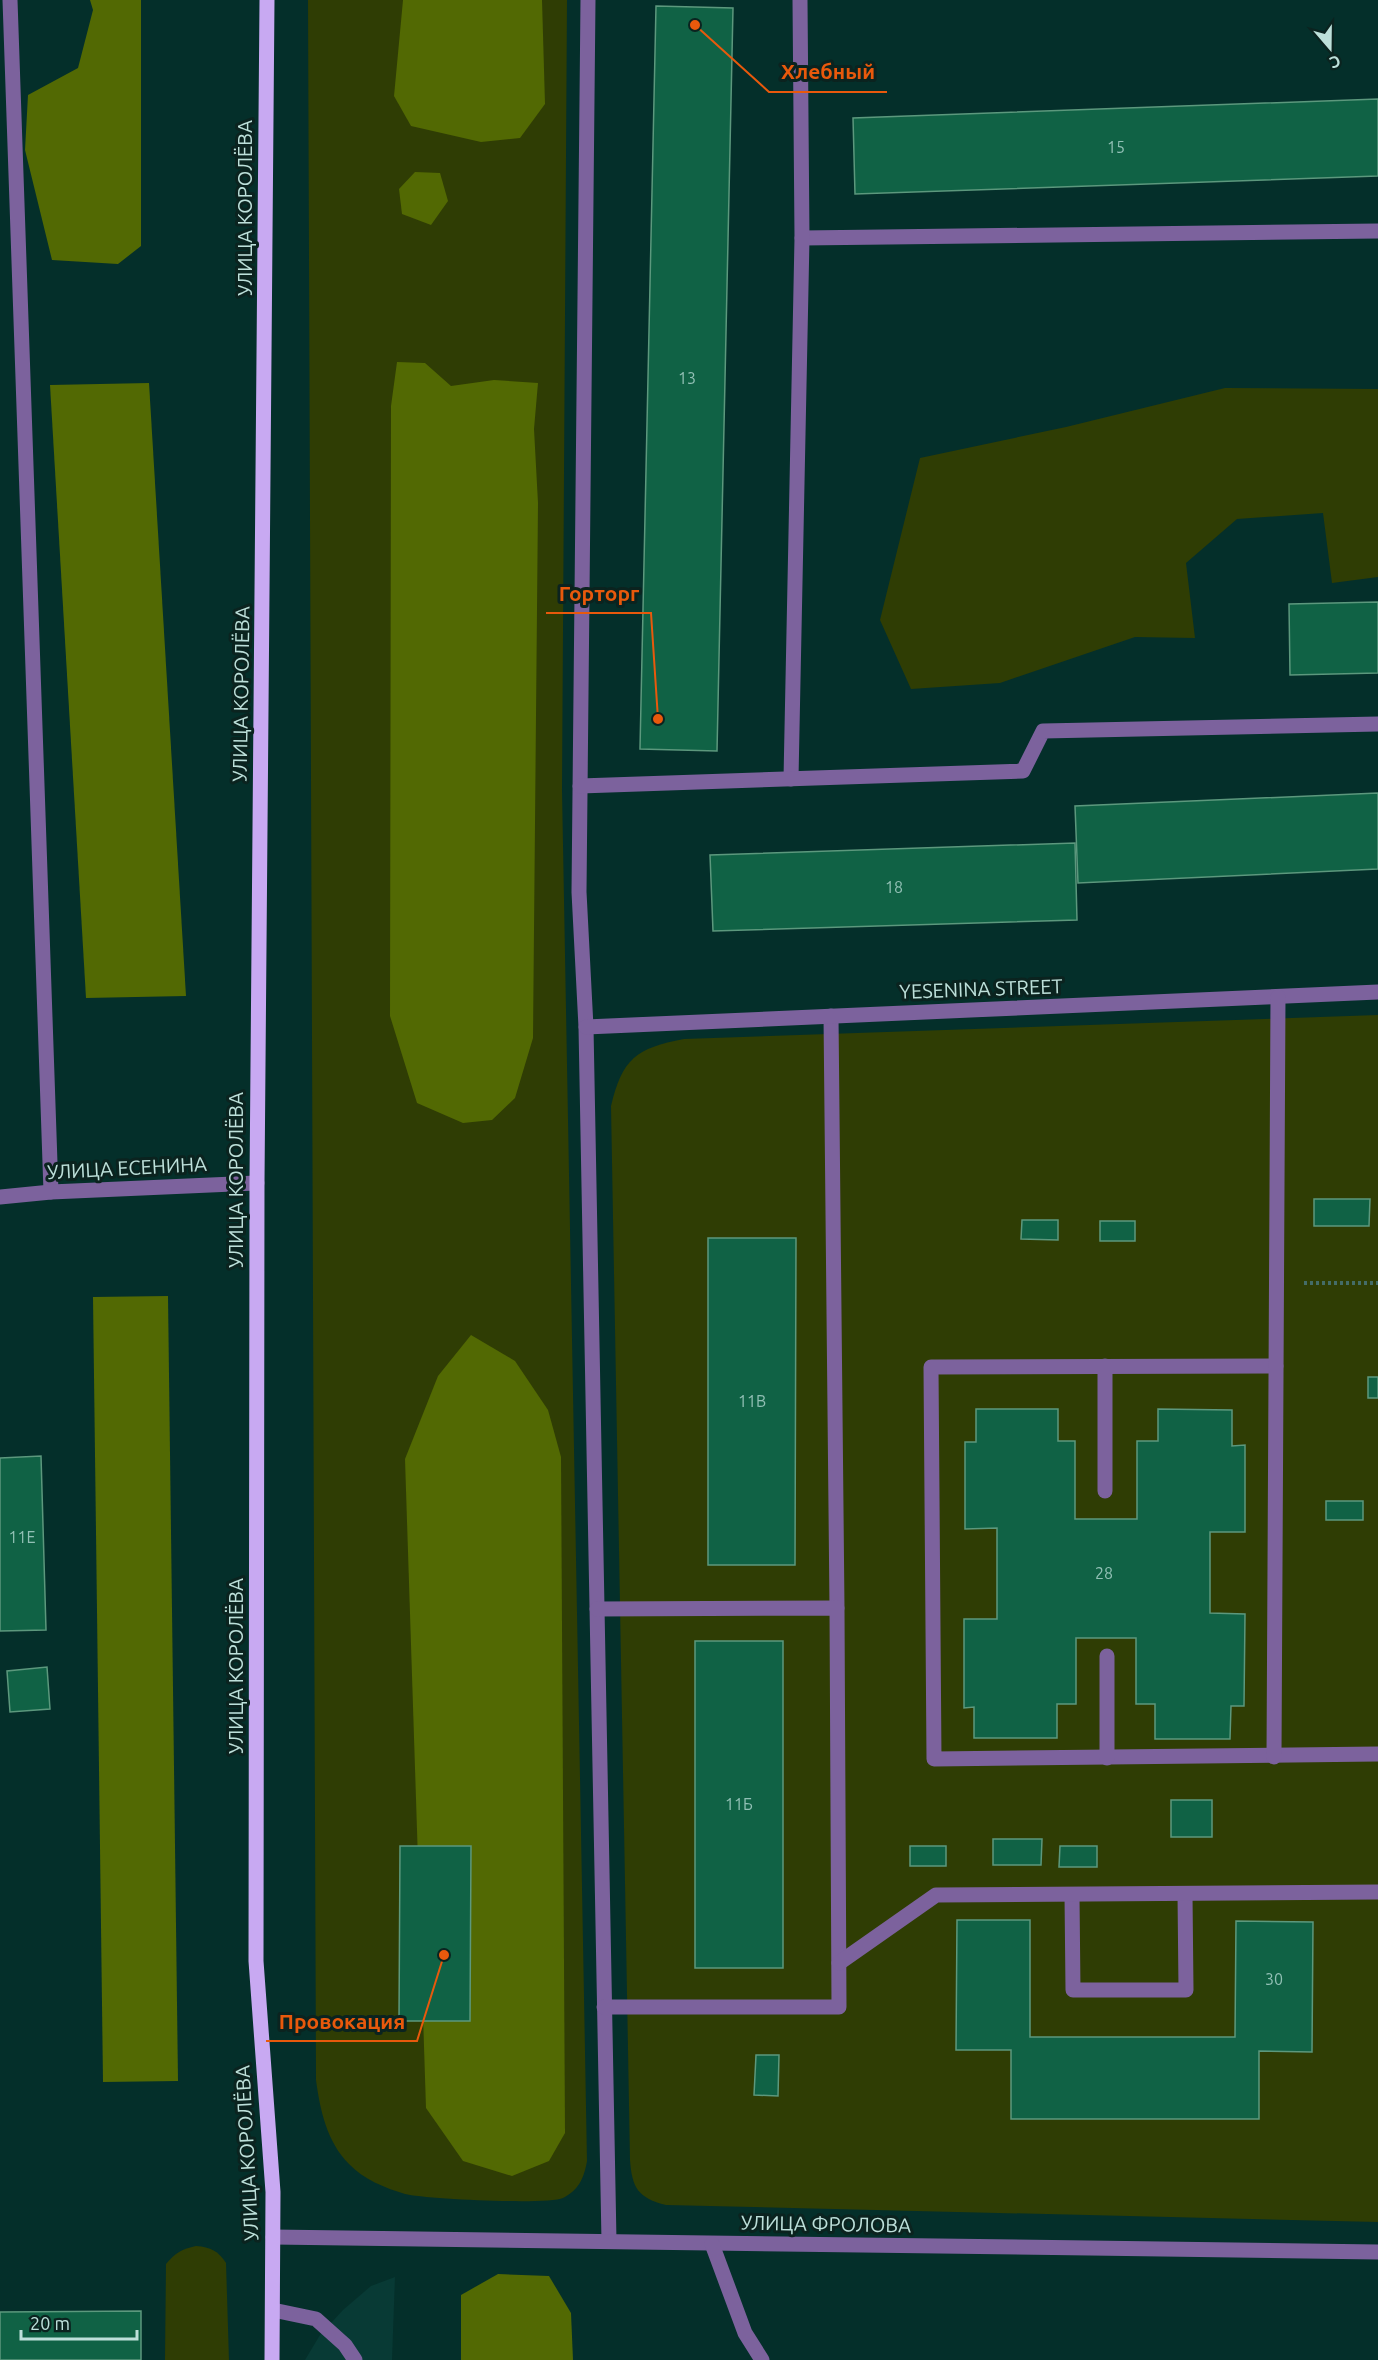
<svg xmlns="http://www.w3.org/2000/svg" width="1378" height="2360" font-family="Ubuntu,sans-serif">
	<rect width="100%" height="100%" fill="#042f2a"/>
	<polygon fill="#083a35" points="395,2277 392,2360 305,2360 320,2335 343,2310 371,2286"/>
	<g fill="#2f3d04">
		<path d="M 308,0 L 567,0 L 562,790 L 587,2161 C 584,2178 579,2190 563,2198 C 548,2205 424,2199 405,2194 C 385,2188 363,2179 349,2164 C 327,2142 320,2110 316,2080 Z"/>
		<polygon points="1225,388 1378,389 1378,577 1332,583 1323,513 1237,519 1186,563 1195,638 1135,637 1000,683 911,689 880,620 920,458 1066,427"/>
		<path d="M 1378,1015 L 1378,2222 L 666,2205 C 638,2198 632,2188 630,2160 L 611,1106 C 622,1059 636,1048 684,1039 Z"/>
		<path d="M 196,2246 C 211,2247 218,2251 226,2263 L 229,2360 L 165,2360 L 166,2264 C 175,2253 182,2249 196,2246 Z"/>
	</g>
	<g fill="#526903">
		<polygon points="90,0 141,0 141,246 118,264 52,260 25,150 28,95 78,68 93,10"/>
		<polygon points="403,0 542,0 545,104 520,138 481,142 411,126 394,96"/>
		<polygon points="415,172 440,173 448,201 431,225 402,214 399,189"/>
		<polygon points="397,362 425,363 451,386 494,380 538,383 534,429 538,503 533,1038 515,1098 492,1120 463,1123 417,1103 390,1016 391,406"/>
		<polygon points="149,383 186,996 86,998 50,385"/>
		<polygon points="168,1296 178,2081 103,2082 93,1297"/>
		<polygon points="471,1335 515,1361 548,1410 561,1457 565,2133 549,2161 512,2176 463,2161 426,2108 405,1459 438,1376"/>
		<polygon points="498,2274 549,2276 571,2313 573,2360 461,2360 461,2295"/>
	</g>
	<g fill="#106245" stroke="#5c987d" stroke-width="1.5">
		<polygon points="656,6 733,8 717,751 640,749"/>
		<polygon points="1378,99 1378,176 855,194 853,118"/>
		<polygon points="1378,602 1378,673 1290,675 1289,604"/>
		<polygon points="1378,793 1378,869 1078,883 1075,806"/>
		<polygon points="1075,843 1077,920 713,931 710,855"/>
		<polygon points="1314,1199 1370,1199 1369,1226 1314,1226"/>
		<polygon points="1022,1220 1058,1220 1058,1240 1021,1239"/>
		<rect x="1100" y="1221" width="35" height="20"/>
		<polygon points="708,1238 796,1238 795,1565 708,1565"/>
		<rect x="1368" y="1377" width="10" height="21"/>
		<polygon points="976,1409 1058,1409 1058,1441 1075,1441 1075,1519 1137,1519 1137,1441 1158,1441 1158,1409 1232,1410 1232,1446 1245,1445 1245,1532 1210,1532 1210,1613 1245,1614 1244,1706 1231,1706 1230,1739 1155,1739 1155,1704 1136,1704 1136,1638 1076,1638 1076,1704 1057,1704 1057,1738 974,1738 974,1707 964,1708 964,1619 997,1619 997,1528 965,1529 965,1442 976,1442"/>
		<polygon points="41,1456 46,1630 0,1631 0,1458"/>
		<rect x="1326" y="1501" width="37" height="19"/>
		<rect x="695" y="1641" width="88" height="327"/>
		<polygon points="47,1667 50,1709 10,1712 7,1671"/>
		<rect x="1171" y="1800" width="41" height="37"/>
		<polygon points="993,1839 1042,1839 1041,1865 993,1865"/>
		<polygon points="400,1846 471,1846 470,2021 399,2021"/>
		<rect x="910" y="1846" width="36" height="20"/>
		<polygon points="1060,1846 1097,1846 1097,1867 1059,1867"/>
		<polygon points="957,1920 1030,1920 1030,2037 1235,2037 1236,1921 1313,1922 1312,2052 1259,2051 1259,2119 1011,2119 1011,2050 956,2050"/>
		<polygon points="756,2055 779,2055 778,2096 754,2095"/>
		<polygon points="141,2311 141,2360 0,2360 0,2312"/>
	</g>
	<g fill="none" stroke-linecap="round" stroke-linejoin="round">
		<polyline stroke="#446c67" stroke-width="4" stroke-dasharray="3 3" stroke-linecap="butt" points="1304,1283 1378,1283"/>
		<g stroke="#7c629d" stroke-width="15">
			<polyline points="10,0 51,1192"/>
			<polyline points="588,0 579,892 586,1027 609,2241"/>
			<polyline points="802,238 1378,231"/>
			<polyline points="791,779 802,238 800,0"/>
			<polyline points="580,786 1023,771 1043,731 1378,724"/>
			<polyline points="831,1016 837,1608"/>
			<polyline points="586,1027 1378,992"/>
			<polyline points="0,1197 51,1192 257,1183"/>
			<polyline points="1105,1366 1105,1491"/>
			<polyline points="1276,1366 931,1367 934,1759 1378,1754"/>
			<polyline points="597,1609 837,1608 839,2007 604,2007"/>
			<polyline points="1107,1656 1107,1758"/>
			<polyline points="1274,1757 1278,997"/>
			<polyline points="1072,1895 1073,1990 1186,1990 1185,1894"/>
			<polyline points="839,1963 936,1895 1378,1892"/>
			<polyline points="273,2237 1378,2252"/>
			<polyline points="712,2244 745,2333 762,2360"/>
			<polyline points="273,2310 316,2319 345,2345 355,2360"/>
		</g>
		<polyline stroke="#c8a9f2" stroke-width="15" points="267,0 257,1183 256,1961 273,2192 272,2360"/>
	</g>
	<g text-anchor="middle" stroke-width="6" stroke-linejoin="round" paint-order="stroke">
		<g font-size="16" fill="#92c0b5">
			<text x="1116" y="153">15</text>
			<text x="687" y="384">13</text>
			<text x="894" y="893">18</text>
			<text x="752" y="1407">11В</text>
			<text x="22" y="1543">11Е</text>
			<text x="1104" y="1579">28</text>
			<text x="739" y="1810">11Б</text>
			<text x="1274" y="1985">30</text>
		</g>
		<g font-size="20" fill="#bde0da" stroke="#0b231f">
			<text transform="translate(245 208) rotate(-90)" y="7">УЛИЦА КОРОЛЁВА</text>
			<text transform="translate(241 694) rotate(-89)" y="7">УЛИЦА КОРОЛЁВА</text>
			<text transform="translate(981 989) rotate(-2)" y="7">YESENINA STREET</text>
			<text transform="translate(127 1168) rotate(-3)" y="7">УЛИЦА ЕСЕНИНА</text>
			<text transform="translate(236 1180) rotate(-90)" y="7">УЛИЦА КОРОЛЁВА</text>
			<text transform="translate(236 1666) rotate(-90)" y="7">УЛИЦА КОРОЛЁВА</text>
			<text transform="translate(247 2153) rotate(-93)" y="7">УЛИЦА КОРОЛЁВА</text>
			<text transform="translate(826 2224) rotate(1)" y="7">УЛИЦА ФРОЛОВА</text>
		</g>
	</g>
	<path fill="none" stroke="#e8590c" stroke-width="2" d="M695 25L769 92H887M658 719L651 613H546M444 1955L417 2041H266"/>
	<g fill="#e8590c" stroke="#0b231f" stroke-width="2">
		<circle cx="695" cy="25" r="6"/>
		<circle cx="658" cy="719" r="6"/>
		<circle cx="444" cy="1955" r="6"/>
	</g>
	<g font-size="21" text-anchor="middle" font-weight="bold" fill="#e8590c" stroke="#0b231f" stroke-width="6" stroke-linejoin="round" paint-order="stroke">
		<text x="828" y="79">Хлебный</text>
		<text x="599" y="601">Горторг</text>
		<text x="342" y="2029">Провокация</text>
	</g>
	<g transform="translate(1330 48) rotate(160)" stroke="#0b231f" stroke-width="4.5" paint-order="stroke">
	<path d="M0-4.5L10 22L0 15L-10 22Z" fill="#bde0da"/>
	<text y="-9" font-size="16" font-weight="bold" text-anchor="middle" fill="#bde0da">С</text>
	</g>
	<path d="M21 2330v9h116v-9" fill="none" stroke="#bde0da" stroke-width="3"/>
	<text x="30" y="2330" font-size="18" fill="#bde0da" stroke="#0b231f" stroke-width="4.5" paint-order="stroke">20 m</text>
</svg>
